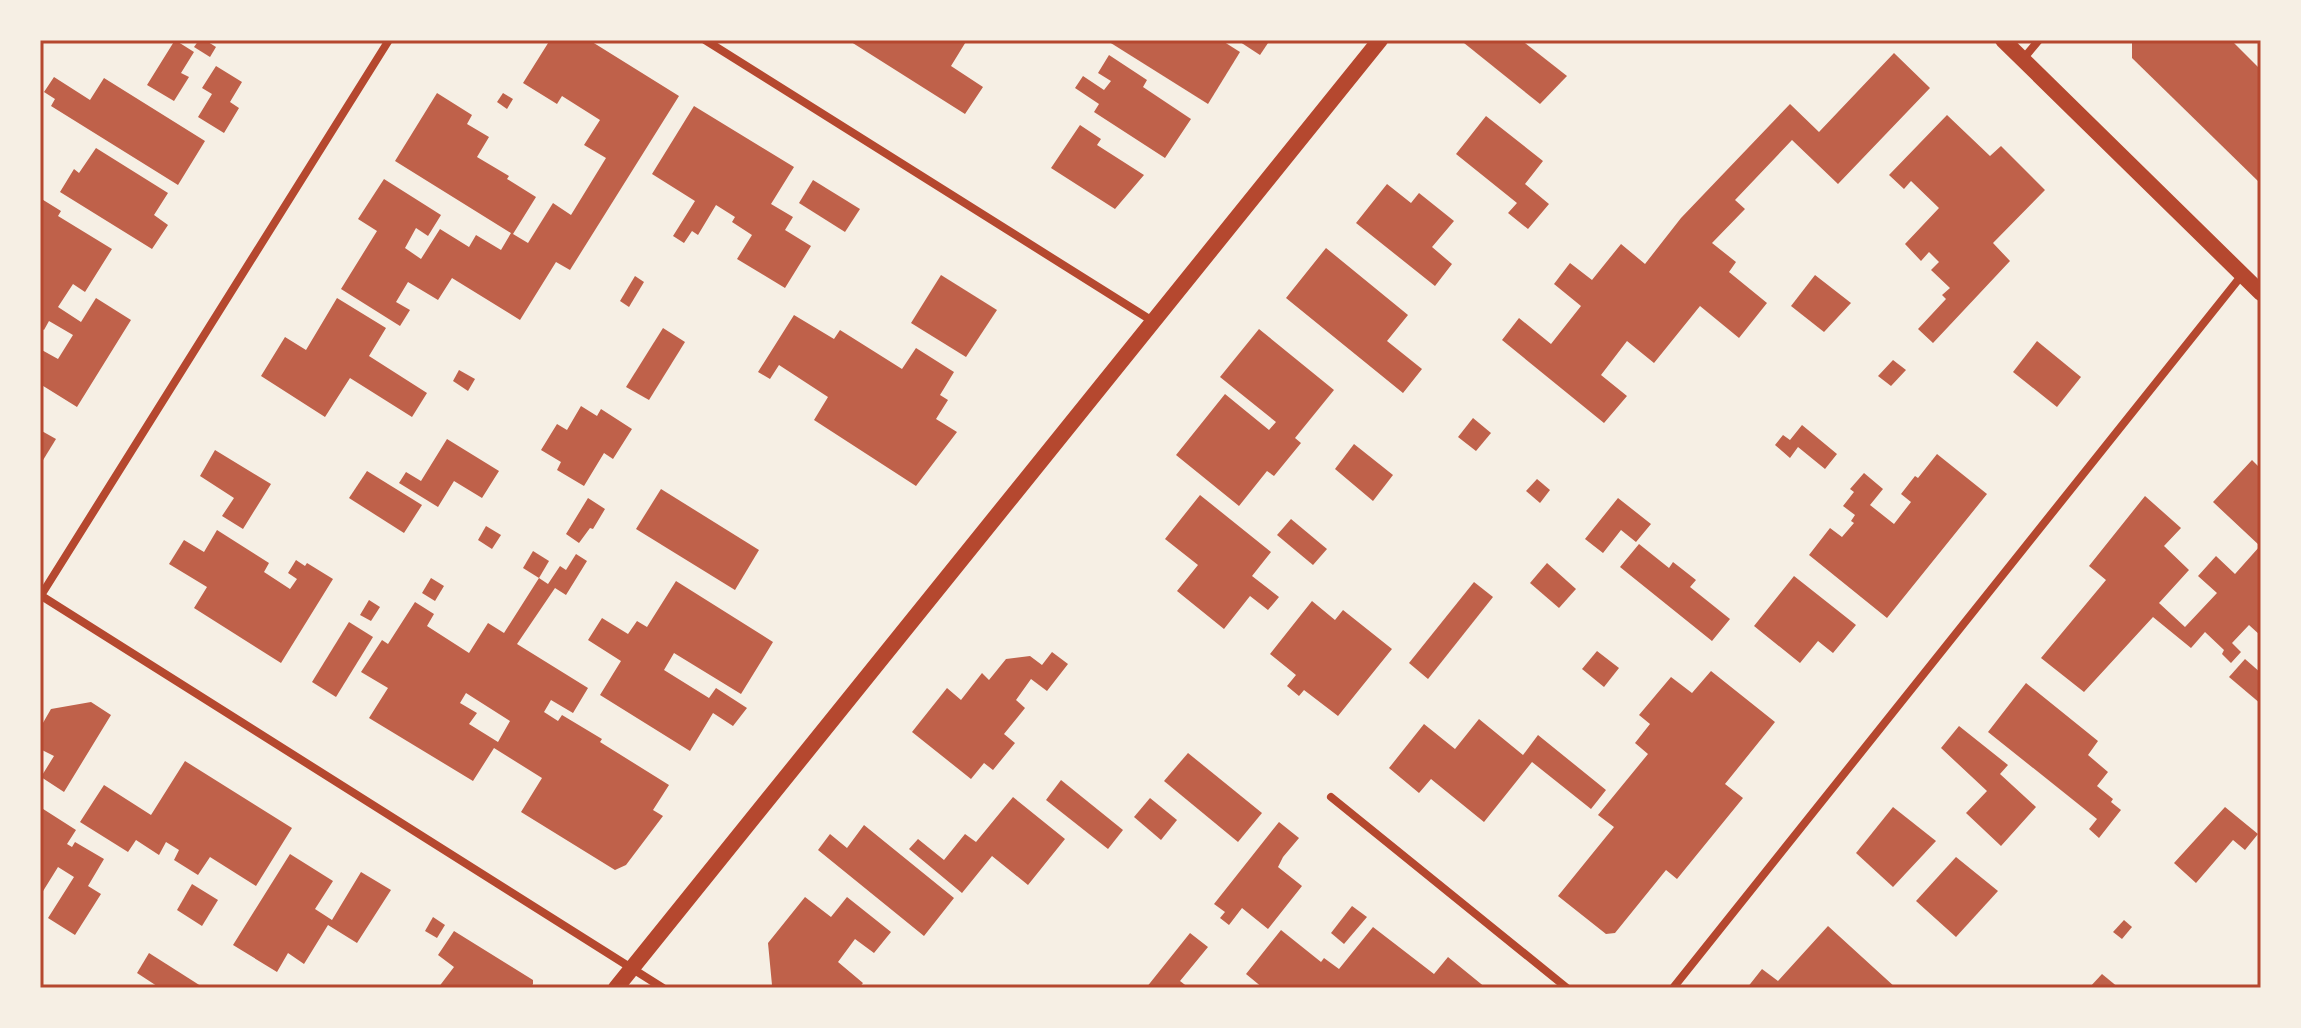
<svg xmlns="http://www.w3.org/2000/svg" width="2301" height="1028" font-family="'Work Sans',sans-serif">
	<rect width="100%" height="100%" fill="#f6efe4"/>
	<g fill="#bf614a" fill-rule="evenodd">
		<polygon points="175,40 194,52 181,73 189,77 174,101 147,85"/>
		<polygon points="199,40 205,40 216,47 210,57 194,47"/>
		<polygon points="550,40 589,40 679,96 570,270 556,262 520,320 452,278 438,300 408,282 396,302 410,310 400,326 341,289 377,231 358,219 384,179 441,215 428,236 416,228 405,248 421,259 440,229 469,247 476,235 501,250 511,233 395,161 437,93 472,115 467,124 489,137 477,157 509,176 507,179 536,197 513,234 528,243 553,203 571,215 606,158 584,145 600,120 562,96 557,104 523,83"/>
		<polygon points="848,40 967,40 951,66 983,87 965,114"/>
		<polygon points="1106,40 1221,40 1240,52 1208,104"/>
		<polygon points="1237,40 1270,40 1260,55"/>
		<polygon points="1467,40 1521,40 1567,76 1540,104 1464,43"/>
		<polygon points="2132,40 2231,40 2261,70 2261,184 2132,58"/>
		<polygon points="1894,53 1930,88 1838,184 1792,140 1735,200 1745,209 1712,243 1736,262 1729,272 1767,303 1739,338 1700,306 1654,363 1627,341 1601,375 1627,396 1604,423 1502,340 1519,318 1551,344 1581,306 1554,284 1570,263 1592,280 1621,244 1645,264 1681,218 1790,104 1819,132"/>
		<polygon points="1109,55 1147,80 1143,87 1191,119 1165,158 1094,112 1099,104 1075,88 1083,76 1104,90 1111,81 1098,73"/>
		<polygon points="216,66 242,82 230,102 239,108 224,133 198,117 212,94 202,88"/>
		<polygon points="54,77 90,100 104,78 205,141 178,185 51,106 55,99 44,92"/>
		<polygon points="503,93 513,99 507,109 497,102"/>
		<polygon points="694,106 794,167 771,204 793,217 785,230 811,246 785,288 737,259 752,235 732,222 735,217 716,205 698,235 692,231 684,243 673,236 695,201 652,174"/>
		<polygon points="1947,115 1990,156 2001,146 2045,190 1993,243 2010,261 1933,343 1918,329 1946,299 1942,295 1950,288 1931,270 1939,262 1929,252 1921,261 1905,244 1939,208 1911,181 1904,189 1889,175"/>
		<polygon points="1486,116 1543,161 1525,184 1549,204 1528,229 1508,213 1517,203 1456,154"/>
		<polygon points="1080,125 1101,139 1097,145 1144,175 1115,209 1051,168"/>
		<polygon points="96,148 168,193 154,215 168,225 152,249 60,192 74,169 79,173"/>
		<polygon points="813,180 860,209 845,232 799,203"/>
		<polygon points="1387,184 1411,203 1419,193 1454,221 1432,247 1452,264 1435,286 1356,223"/>
		<polygon points="40,198 61,211 58,216 112,249 85,292 73,284 58,307 81,322 96,298 131,320 77,407 40,384 40,349 58,359 73,335 49,321 44,330 40,328"/>
		<polygon points="1326,248 1408,315 1387,341 1422,369 1403,393 1286,298"/>
		<polygon points="941,275 997,310 966,357 911,323"/>
		<polygon points="1815,275 1851,303 1824,332 1791,306"/>
		<polygon points="635,276 644,282 629,307 620,301"/>
		<polygon points="337,298 386,328 369,356 427,393 412,417 350,378 325,417 261,376 285,337 306,350"/>
		<polygon points="794,315 834,339 840,330 902,369 916,348 954,372 940,395 948,400 936,419 957,432 916,486 814,420 828,397 779,365 770,379 758,372"/>
		<polygon points="663,328 685,342 649,400 626,387"/>
		<polygon points="1259,329 1334,390 1295,438 1301,443 1274,476 1267,471 1239,506 1176,455 1225,394 1269,430 1276,422 1220,377"/>
		<polygon points="2037,341 2081,377 2057,407 2013,372"/>
		<polygon points="1893,360 1906,370 1891,386 1878,376"/>
		<polygon points="459,370 475,379 468,391 453,381"/>
		<polygon points="581,406 597,416 601,409 632,429 613,459 604,453 584,486 557,470 561,462 541,450 557,424 567,430"/>
		<polygon points="1473,418 1491,433 1476,451 1458,437"/>
		<polygon points="1802,425 1837,454 1825,469 1798,447 1790,458 1775,445 1783,435 1790,440"/>
		<polygon points="40,430 56,439 40,465"/>
		<polygon points="447,439 499,471 482,498 454,481 438,507 399,483 406,472 421,481"/>
		<polygon points="1354,444 1393,475 1373,501 1335,469"/>
		<polygon points="215,450 271,484 243,529 222,516 234,498 200,476"/>
		<polygon points="1937,454 1987,494 1887,618 1809,555 1830,528 1842,537 1854,523 1851,521 1855,515 1843,506 1854,492 1850,489 1864,473 1883,489 1870,505 1894,524 1911,502 1901,494 1915,476 1918,478"/>
		<polygon points="2252,460 2261,469 2261,636 2249,625 2232,643 2241,652 2231,663 2222,654 2224,650 2205,632 2191,648 2153,617 2084,692 2041,658 2106,580 2089,566 2145,496 2181,528 2164,546 2189,570 2159,603 2185,627 2217,593 2198,576 2216,556 2235,574 2260,546 2213,502"/>
		<polygon points="367,471 422,505 404,533 349,498"/>
		<polygon points="1537,479 1550,490 1540,503 1526,491"/>
		<polygon points="661,489 759,550 735,590 636,529"/>
		<polygon points="1200,495 1271,552 1252,576 1279,597 1268,610 1250,596 1224,629 1177,591 1198,565 1165,539"/>
		<polygon points="588,498 605,509 593,529 590,528 579,543 566,534"/>
		<polygon points="1618,498 1651,524 1636,542 1621,530 1603,553 1585,539"/>
		<polygon points="1291,519 1327,549 1313,565 1277,535"/>
		<polygon points="486,526 501,535 492,549 478,540"/>
		<polygon points="217,530 269,563 264,572 290,589 297,579 288,573 296,560 305,566 307,563 333,579 281,663 194,608 207,587 169,564 184,540 204,552"/>
		<polygon points="1639,544 1669,568 1673,562 1696,580 1690,587 1730,619 1712,641 1620,567"/>
		<polygon points="533,551 549,561 539,578 523,568"/>
		<path d="M 576,554 L 587,561 L 566,595 L 555,588 L 517,644 L 588,688 L 573,713 L 551,700 L 544,712 L 558,721 L 562,715 L 602,739 L 600,742 L 669,785 L 653,810 L 663,816 L 626,865 L 615,870 L 521,812 L 542,778 L 494,748 L 473,781 L 369,718 L 388,688 L 361,672 L 382,640 L 388,644 L 415,602 L 434,614 L 427,626 L 469,653 L 488,623 L 504,633 L 539,578 L 548,584 L 560,566 L 566,570 ZM 466,693 L 510,721 L 498,742 L 469,724 L 477,713 L 460,703 Z"/>
		<polygon points="1547,563 1576,589 1559,608 1530,583"/>
		<polygon points="1794,576 1856,625 1833,653 1818,641 1800,663 1754,626"/>
		<polygon points="431,578 444,586 435,601 422,593"/>
		<polygon points="676,581 773,642 741,694 674,653 664,670 709,698 716,688 747,708 733,726 713,713 690,751 600,695 621,661 588,640 602,618 628,634 637,621 647,627"/>
		<polygon points="1474,582 1493,597 1428,679 1409,663"/>
		<polygon points="369,600 380,607 371,621 360,615"/>
		<polygon points="1312,601 1335,620 1343,610 1392,649 1338,716 1304,690 1299,696 1287,686 1296,675 1270,654"/>
		<polygon points="349,622 373,637 336,697 312,682"/>
		<polygon points="1597,651 1619,668 1604,687 1582,669"/>
		<polygon points="1052,652 1068,664 1047,691 1031,679 1016,700 1025,708 1004,734 1015,743 993,770 984,763 971,779 912,732 947,688 961,700 982,673 989,680 1006,659 1030,656 1042,665"/>
		<polygon points="2245,659 2261,673 2261,704 2229,677"/>
		<polygon points="1711,671 1775,722 1725,784 1743,798 1677,879 1666,870 1615,933 1606,934 1558,896 1614,827 1598,815 1648,754 1635,743 1650,724 1639,715 1671,677 1692,693"/>
		<polygon points="2026,683 2098,741 2088,755 2108,772 2097,786 2113,799 2111,802 2121,810 2099,838 2089,829 2097,819 1988,732"/>
		<polygon points="91,702 111,715 64,792 41,777 54,756 40,749 40,728 51,709"/>
		<polygon points="1479,719 1523,755 1538,735 1606,790 1591,809 1532,762 1484,822 1431,779 1419,793 1389,768 1424,724 1455,749"/>
		<polygon points="1959,726 2008,765 2000,774 2036,807 2001,846 1966,813 1987,791 1941,748"/>
		<polygon points="1188,753 1262,813 1238,842 1164,781"/>
		<polygon points="185,761 292,828 256,886 210,857 198,875 174,860 179,850 166,842 159,855 136,840 128,852 80,822 104,785 151,815"/>
		<polygon points="1061,780 1123,830 1108,849 1046,800"/>
		<polygon points="1013,797 1065,839 1028,885 992,856 962,893 909,849 918,839 944,860 965,834 976,842"/>
		<polygon points="1150,798 1177,820 1161,840 1134,817"/>
		<polygon points="40,807 76,830 67,844 72,847 75,842 104,859 88,886 101,894 75,935 48,918 74,877 58,867 40,896"/>
		<polygon points="1893,807 1936,841 1893,887 1856,853"/>
		<polygon points="2225,807 2258,834 2245,850 2233,840 2196,883 2174,863"/>
		<polygon points="1279,822 1299,838 1283,857 1278,867 1302,886 1268,929 1242,908 1229,925 1220,918 1225,912 1214,904"/>
		<polygon points="864,825 954,898 924,936 818,850 830,834 847,848"/>
		<polygon points="290,854 333,881 315,909 332,920 361,872 391,890 357,943 328,925 304,964 288,953 277,972 233,945"/>
		<polygon points="1956,857 1998,891 1956,937 1916,901"/>
		<polygon points="192,884 218,900 202,926 177,910"/>
		<polygon points="805,897 831,917 847,897 891,932 874,953 855,939 838,962 863,983 859,988 776,988 772,985 768,943"/>
		<polygon points="1352,906 1367,917 1344,944 1331,933"/>
		<polygon points="433,917 445,925 437,938 425,931"/>
		<polygon points="2124,920 2132,927 2122,939 2113,932"/>
		<polygon points="1828,926 1896,988 1747,988 1762,969 1778,981"/>
		<polygon points="1373,927 1434,974 1448,957 1486,988 1263,988 1246,974 1281,930 1321,962 1324,958 1339,969"/>
		<polygon points="454,931 533,980 533,984 530,988 438,988 454,967 438,955"/>
		<polygon points="1190,933 1208,947 1180,981 1189,988 1146,988"/>
		<polygon points="149,953 204,988 160,988 137,973"/>
		<polygon points="2102,974 2119,988 2089,988"/>
	</g>
	<g fill="none" stroke-linecap="round" stroke-linejoin="round">
		<g stroke="#b5482f" stroke-width="8">
			<polyline points="705,40 1154,322"/>
			<polyline points="2023,59 2039,40"/>
			<polyline points="40,595 663,988"/>
			<polyline points="40,597 389,40"/>
			<polyline points="1331,797 1567,988"/>
			<polyline points="1673,988 2242,275"/>
		</g>
		<g stroke="#b5482f" stroke-width="16">
			<polyline points="2003,40 2261,293"/>
			<polyline points="616,988 1380,40"/>
		</g>
	</g>
	<rect width="2301" height="1028" fill="none" stroke="#f6efe4" stroke-width="84"/>
	<rect x="42" y="42" width="2217" height="944" fill="none" stroke="#b5482f" stroke-width="3"/>
</svg>
